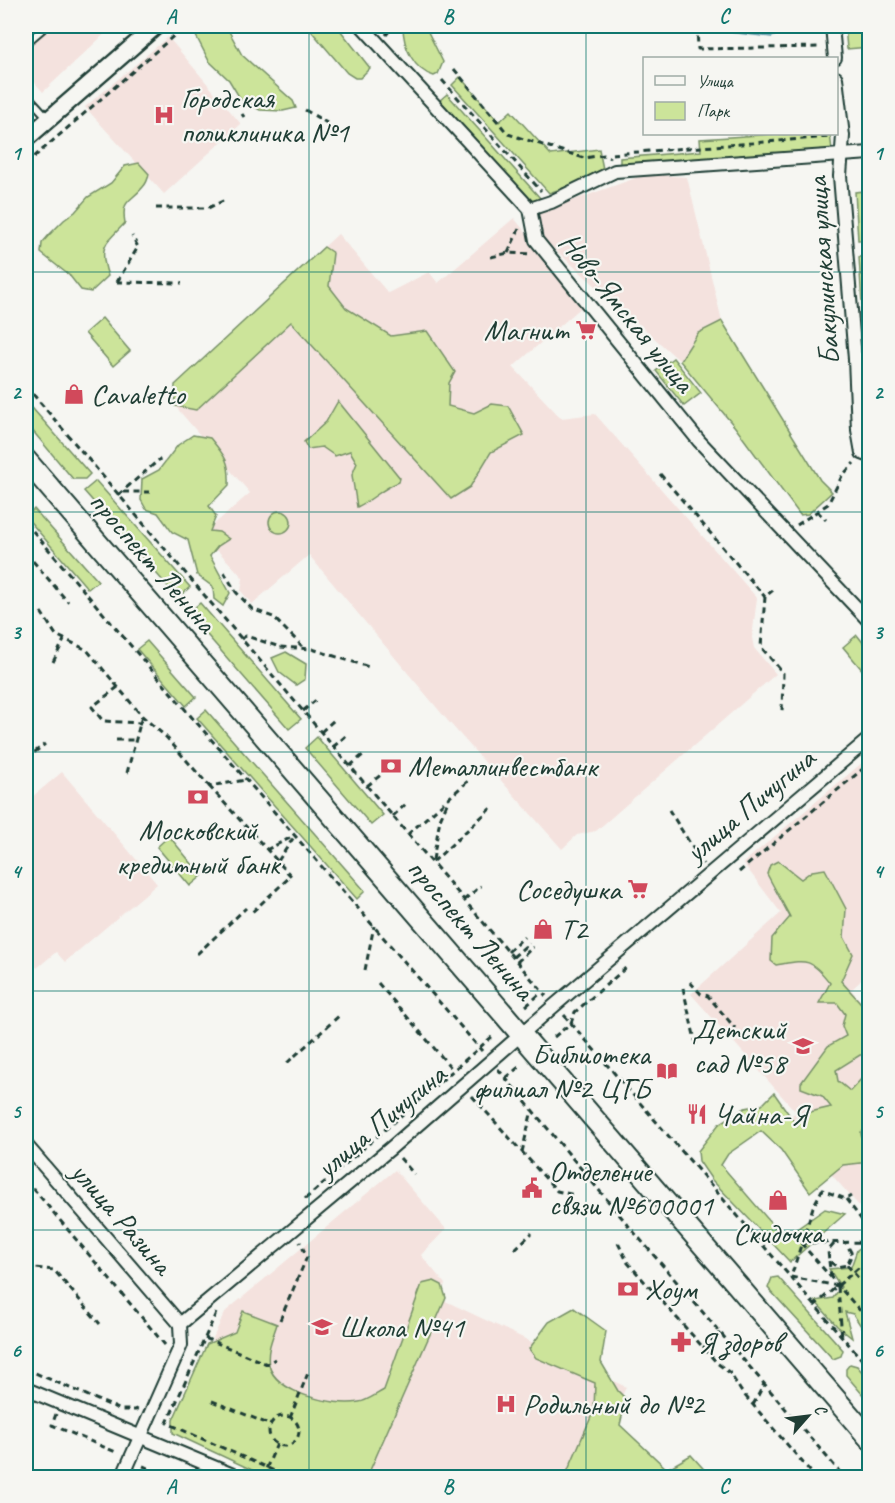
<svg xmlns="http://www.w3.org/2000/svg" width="895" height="1503" font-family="Caveat,sans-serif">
	<rect width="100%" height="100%" fill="#f6f6f2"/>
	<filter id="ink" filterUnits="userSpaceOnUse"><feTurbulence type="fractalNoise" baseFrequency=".0167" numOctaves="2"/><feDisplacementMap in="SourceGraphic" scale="12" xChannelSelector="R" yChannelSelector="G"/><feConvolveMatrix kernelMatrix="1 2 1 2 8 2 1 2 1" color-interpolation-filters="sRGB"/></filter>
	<g filter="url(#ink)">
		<g fill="#f4e2de">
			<polygon points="26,26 113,26 43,92 26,73"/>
			<polygon points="168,37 241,124 164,194 85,107"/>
			<polygon points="647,174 687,177 722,321 698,333 680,361 543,239 535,214"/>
			<polygon points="514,218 584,305 513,367 561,418 595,414 757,598 752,638 754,648 776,674 596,831 577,835 562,849 448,721 309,555 252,604 241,591 243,578 236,570 218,551 205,550 196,540 250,493 175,406 175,385 338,234 388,293 429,272 438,283"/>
			<polygon points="869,757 869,973 851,990 869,1010 869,1217 784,1121 796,1112 691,994 781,913 743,863"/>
			<polygon points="62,772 157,884 65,962 56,952 37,968 26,954 26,802"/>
			<polygon points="395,1170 446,1229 421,1255 445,1284 439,1298 626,1387 611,1422 604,1477 307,1478 175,1421 225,1312"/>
		</g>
		<g fill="#cce49a" stroke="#769067" stroke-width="1.5">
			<polygon points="196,26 226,26 242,55 293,101 296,108 283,111 260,110 241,100 229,80 209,61 194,32"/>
			<polygon points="307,26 337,26 370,68 360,78 355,78 347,73"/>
			<path d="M 403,26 L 425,26 L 443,62 L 438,74 L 434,76 C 413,70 403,46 403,26 Z"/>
			<polygon points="845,26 869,26 869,47 847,49"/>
			<polygon points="460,77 499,122 511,111 551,155 599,149 604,174 549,193 452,85"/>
			<polygon points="447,94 540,198 532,205 439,101"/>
			<polygon points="773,134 830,134 832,150 620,167 620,158 701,151 700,139"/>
			<path d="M 139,163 L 149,174 C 148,179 146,184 143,187 C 130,203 121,199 125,223 C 105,244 98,246 108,276 L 91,292 L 81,290 L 70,276 L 41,253 L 42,243 L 49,235 L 64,220 L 75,212 L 88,197 L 111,183 L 125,166 Z"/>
			<polygon points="864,191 866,227 869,227 869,240 858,240 855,192"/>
			<polygon points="324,247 333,253 329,286 346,308 391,336 427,331 455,372 449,383 448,406 474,413 492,404 508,406 524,435 491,452 470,487 451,499 291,322 196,410 175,406 175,385"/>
			<polygon points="869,256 869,277 868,277 870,350 865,350 859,257"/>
			<polygon points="102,318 130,351 113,366 85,333"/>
			<polygon points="722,321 820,480 832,492 808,514 800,515 735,427 680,361 698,333"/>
			<polygon points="673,358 701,393 684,406 656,371"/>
			<polygon points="26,401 90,474 85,479 73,479 26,423"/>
			<path d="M 338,401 L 400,478 L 399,482 C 381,489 374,499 357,507 L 352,475 L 357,463 L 350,451 L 335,456 L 322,447 L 308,449 L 304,442 L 326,422 Z"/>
			<path d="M 193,435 L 210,438 C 225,456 230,461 229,485 L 209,506 L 216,516 L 210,531 L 219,532 L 229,539 L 218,546 L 210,556 L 230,593 L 223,606 L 214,599 L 213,587 L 197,575 L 188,540 L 172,532 L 158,513 L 146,509 L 141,500 L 142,479 L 159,470 L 178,445 Z"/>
			<polygon points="96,481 190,587 178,598 84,491"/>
			<polygon points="34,509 98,581 88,589 26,517"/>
			<circle cx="280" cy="522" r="11"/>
			<polygon points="200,603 301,719 289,729 188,613"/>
			<polygon points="857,635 869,650 869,678 843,647"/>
			<polygon points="147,641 196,697 186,706 137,649"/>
			<polygon points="286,652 306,664 305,679 296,685 279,672 272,658"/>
			<polygon points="206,710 365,891 357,899 197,718"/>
			<polygon points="317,737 383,815 371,825 305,748"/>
			<polygon points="169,836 202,876 190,886 157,847"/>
			<path d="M 778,861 L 801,879 L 812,871 L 825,869 L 846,909 L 844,937 L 853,954 L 841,981 L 870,1013 L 869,1055 L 860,1055 L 836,1070 L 838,1081 L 850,1091 L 865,1075 L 869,1075 L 869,1128 L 861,1132 C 861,1143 870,1151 869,1162 L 843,1165 L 810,1192 L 781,1150 L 761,1131 L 728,1154 L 721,1165 L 784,1238 L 825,1209 L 845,1214 L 790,1262 L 712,1180 L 699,1161 L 698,1151 L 719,1124 L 745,1108 L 762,1105 L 774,1093 L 797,1126 L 802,1114 L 831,1107 L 822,1096 L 801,1088 L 801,1083 L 828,1046 L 846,1036 L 842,1026 L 845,1014 L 837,1003 L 819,1003 L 830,983 C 810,957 806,960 776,965 L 771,961 L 772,938 L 790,917 L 767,874 L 770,865 Z"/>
			<polygon points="864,1245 869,1247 869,1283 862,1288 866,1306 869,1308 869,1334 867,1335 853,1314 845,1312 852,1338 837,1326 815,1301 833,1298 841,1287 829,1269 851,1267 857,1250"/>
			<polygon points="778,1277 843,1350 841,1356 833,1359 768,1288 772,1278"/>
			<path d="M 434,1281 L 442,1285 L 446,1298 L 367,1477 L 267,1477 L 173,1433 L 173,1420 L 207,1344 L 235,1332 L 243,1311 L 277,1324 C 273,1337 266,1351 269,1365 C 275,1393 334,1407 359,1402 C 367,1401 376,1394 384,1390 L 422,1284 Z"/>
			<polygon points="574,1308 606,1331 601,1362 618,1391 626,1399 620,1425 667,1469 691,1455 711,1477 565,1477 594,1410 595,1383 536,1358 529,1349 549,1322"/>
			<polygon points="850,1364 857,1366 869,1380 869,1402 846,1375 846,1369"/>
		</g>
		<polygon fill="#8bd0ec" stroke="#6095a2" stroke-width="1.5" points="715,26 791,26 790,28 772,37 720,31"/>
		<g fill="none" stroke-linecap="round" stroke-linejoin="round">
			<g stroke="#1f3d34" stroke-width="10">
				<g id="service">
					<polyline points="26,43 46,26"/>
					<polyline points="26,94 48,118"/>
				</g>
			</g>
			<g stroke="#1f3d34" stroke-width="16">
				<g id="minor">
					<polyline points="362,26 530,209 536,240 699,441 870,622"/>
					<polyline points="832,26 835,58"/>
					<polyline points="836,78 843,136 840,176 855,359 858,430 862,453 870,456"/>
					<polyline points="530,209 551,202 615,171 870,153"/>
					<polyline points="855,359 870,359"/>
					<polyline points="26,1145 180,1324"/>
					<polyline points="180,1324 391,1148 555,1005 870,738"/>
					<polyline points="26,1389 240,1478"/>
					<polyline points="122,1478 181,1345 180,1324"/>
				</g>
			</g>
			<g stroke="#1f3d34" stroke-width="20">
				<polyline id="tertiary" points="26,139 156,26"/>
			</g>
			<g stroke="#1f3d34" stroke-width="24">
				<polyline id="primary" points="26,460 870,1439"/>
			</g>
			<g stroke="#1f3d34" stroke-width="3" stroke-dasharray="6 4.5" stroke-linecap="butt">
				<polyline points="697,26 698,49 820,47"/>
				<polyline points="386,35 393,26"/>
				<polyline points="454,69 508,134 584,158 604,155 610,158"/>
				<polyline points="442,80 541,191"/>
				<polyline points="305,110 327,123"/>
				<polyline points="242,114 244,117"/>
				<polyline points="612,154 829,137"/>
				<polyline points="26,164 185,26"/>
				<polyline points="156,208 208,208 225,200"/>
				<polyline points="508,253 519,229"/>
				<polyline points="491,257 508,253 531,254"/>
				<polyline points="117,282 182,283"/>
				<polyline points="117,282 138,247 132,236"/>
				<polyline points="26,375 30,373"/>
				<polyline points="26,386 546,996"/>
				<polyline points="660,474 765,597"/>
				<polyline points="123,492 154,492"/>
				<polyline points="118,495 160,459"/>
				<polyline points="817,511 826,520"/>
				<polyline points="26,523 190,715 482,1051"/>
				<polyline points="797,525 828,504 842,476 854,463"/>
				<polyline points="26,553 68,602"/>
				<polyline points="224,572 236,592 252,609 273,617 302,646"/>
				<polyline points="773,590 765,597 761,647 783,673 782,713"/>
				<polyline points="41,612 56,635 87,650 142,716 166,737 209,786 246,780"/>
				<polyline points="241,639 246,636 280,647 312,649 369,667"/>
				<polyline points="53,662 64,640"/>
				<polyline points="118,687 92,707 103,721 141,723"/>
				<polyline points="303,711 316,700"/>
				<polyline points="321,732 334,720"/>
				<polyline points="116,740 137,740"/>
				<polyline points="333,747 347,735"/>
				<polyline points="26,759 45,744"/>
				<polyline points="350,766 364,754"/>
				<polyline points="127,773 142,716"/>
				<polyline points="209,786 291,876 251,913"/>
				<polyline points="367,786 382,774"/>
				<polyline points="669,810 703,864"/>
				<polyline points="393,816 408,802"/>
				<polyline points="408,834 468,781"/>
				<polyline points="266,850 294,836"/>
				<polyline points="433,860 440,819 448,801"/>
				<polyline points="278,861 294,837"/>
				<polyline points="433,862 491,808"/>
				<polyline points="739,872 870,763"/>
				<polyline points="464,900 481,886"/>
				<polyline points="508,952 524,937"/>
				<polyline points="197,954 246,908"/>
				<polyline points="513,957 529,943"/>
				<polyline points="517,962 533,947"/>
				<polyline points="365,970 374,926"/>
				<polyline points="690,982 701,994 708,996 735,1028"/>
				<polyline points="378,983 453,1070"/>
				<polyline points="683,988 696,1044"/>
				<polyline points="526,1006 542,992"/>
				<polyline points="564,1015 870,1369"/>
				<polyline points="554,1037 571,1023 575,1012 628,966"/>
				<polyline points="287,1063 340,1015"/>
				<polyline points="498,1069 633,1231 845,1478"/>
				<polyline points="506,1078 520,1066"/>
				<polyline points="472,1096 557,1191 575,1195"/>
				<polyline points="26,1125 32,1132"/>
				<polyline points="522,1152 532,1110"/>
				<polyline points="400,1158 414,1174"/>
				<polyline points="26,1180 165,1345"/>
				<polyline points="305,1199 494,1035"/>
				<polyline points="846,1199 870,1231"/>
				<polyline points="618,1243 628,1263 717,1363 730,1373 741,1391 816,1478"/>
				<polyline points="801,1243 870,1322"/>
				<polyline points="801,1243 870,1242"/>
				<polyline points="834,1244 828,1251 829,1261 837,1267 847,1265 852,1254 846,1243"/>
				<polyline points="515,1249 532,1233"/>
				<polyline points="26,1261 33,1268"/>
				<polyline points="829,1261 831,1277"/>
				<polyline points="847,1265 867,1288"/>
				<polyline points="26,1267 54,1270 100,1324"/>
				<polyline points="838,1286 791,1277 813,1207 822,1190 846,1199 851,1196"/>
				<polyline points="838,1287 842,1338"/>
				<polyline points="870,1287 867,1288 866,1300 870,1303"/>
				<polyline points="814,1306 870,1258"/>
				<polyline points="216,1313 167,1423 290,1478"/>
				<polyline points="280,1320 307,1257 300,1242"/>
				<polyline points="205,1338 267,1364 275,1359"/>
				<polyline points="703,1348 720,1333"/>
				<polyline points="26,1369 121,1410 136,1410 137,1408"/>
				<polyline points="212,1401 271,1425"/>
				<polyline points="753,1405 764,1384"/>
				<polyline points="56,1414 52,1425 118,1453"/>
				<circle cx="284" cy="1431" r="15"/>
				<polyline points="290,1418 308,1373"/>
				<polyline points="143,1466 172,1478"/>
				<polyline points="262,1478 277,1444"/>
			</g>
			<use href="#service" stroke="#f6f6f2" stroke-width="6"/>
			<use href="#minor" stroke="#f6f6f2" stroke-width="12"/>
			<use href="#tertiary" stroke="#f6f6f2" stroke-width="15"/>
			<use href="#primary" stroke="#f6f6f2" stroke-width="20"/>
		</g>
	</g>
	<path fill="none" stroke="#0f766e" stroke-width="1.5" stroke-opacity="0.55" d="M 309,26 L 309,1478M 586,26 L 586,1478M 26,272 L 870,272M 26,512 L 870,512M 26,752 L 870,752M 26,991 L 870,991M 26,1230 L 870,1230"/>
	<defs>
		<g id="hospital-bare" transform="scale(1.62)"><path d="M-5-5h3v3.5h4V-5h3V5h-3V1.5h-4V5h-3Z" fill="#d1495b" stroke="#f6f6f2" stroke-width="2.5" paint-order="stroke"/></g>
		<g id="supermarket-bare" transform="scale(1.62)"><path d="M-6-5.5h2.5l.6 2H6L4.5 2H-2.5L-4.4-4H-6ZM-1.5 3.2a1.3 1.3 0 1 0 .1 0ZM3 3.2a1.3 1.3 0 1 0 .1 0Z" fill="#d1495b" stroke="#f6f6f2" stroke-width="2.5" paint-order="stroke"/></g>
		<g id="shop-bare" transform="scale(1.62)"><path d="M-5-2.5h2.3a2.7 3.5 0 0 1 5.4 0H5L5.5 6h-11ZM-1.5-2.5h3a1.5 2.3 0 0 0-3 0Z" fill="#d1495b" stroke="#f6f6f2" stroke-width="2.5" paint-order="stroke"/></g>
		<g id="bank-bare" transform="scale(1.62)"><path d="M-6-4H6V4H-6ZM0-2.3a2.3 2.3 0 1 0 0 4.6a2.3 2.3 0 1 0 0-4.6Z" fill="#d1495b" stroke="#f6f6f2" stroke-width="2.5" paint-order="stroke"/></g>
		<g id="school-bare" transform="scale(1.62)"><path d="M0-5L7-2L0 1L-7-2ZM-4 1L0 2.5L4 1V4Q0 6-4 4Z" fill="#d1495b" stroke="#f6f6f2" stroke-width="2.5" paint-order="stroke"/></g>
		<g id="library-bare" transform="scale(1.62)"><path d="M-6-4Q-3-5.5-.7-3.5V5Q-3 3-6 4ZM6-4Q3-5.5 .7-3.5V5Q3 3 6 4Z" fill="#d1495b" stroke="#f6f6f2" stroke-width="2.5" paint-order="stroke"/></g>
		<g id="restaurant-bare" transform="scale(1.62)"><path d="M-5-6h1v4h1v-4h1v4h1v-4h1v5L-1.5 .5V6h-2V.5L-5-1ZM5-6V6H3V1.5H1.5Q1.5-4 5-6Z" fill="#d1495b" stroke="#f6f6f2" stroke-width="2.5" paint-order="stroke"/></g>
		<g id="civic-bare" transform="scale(1.62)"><path d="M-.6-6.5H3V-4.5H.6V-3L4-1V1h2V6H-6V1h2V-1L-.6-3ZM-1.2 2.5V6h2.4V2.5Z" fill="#d1495b" stroke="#f6f6f2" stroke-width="2.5" paint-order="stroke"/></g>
		<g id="pharmacy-bare" transform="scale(1.62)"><path d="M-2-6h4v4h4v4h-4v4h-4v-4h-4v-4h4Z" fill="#d1495b" stroke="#f6f6f2" stroke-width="2.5" paint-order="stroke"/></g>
	</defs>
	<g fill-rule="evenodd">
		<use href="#hospital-bare" x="164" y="115"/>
		<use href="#supermarket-bare" x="586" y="330"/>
		<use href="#shop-bare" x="74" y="394"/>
		<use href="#bank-bare" x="391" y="766"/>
		<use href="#bank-bare" x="198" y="797"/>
		<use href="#supermarket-bare" x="638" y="889"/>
		<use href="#shop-bare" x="543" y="929"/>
		<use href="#school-bare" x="803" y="1046"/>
		<use href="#library-bare" x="667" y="1071"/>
		<use href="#restaurant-bare" x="697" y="1114"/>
		<use href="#civic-bare" x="532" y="1188"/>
		<use href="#shop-bare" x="778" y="1200"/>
		<use href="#bank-bare" x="628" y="1289"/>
		<use href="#school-bare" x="322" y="1327"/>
		<use href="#pharmacy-bare" x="681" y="1342"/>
		<use href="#hospital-bare" x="506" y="1404"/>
	</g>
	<g text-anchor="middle" stroke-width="4.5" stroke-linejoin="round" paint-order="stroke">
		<g font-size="30" fill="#1f3d34" stroke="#f6f6f2" text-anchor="start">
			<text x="181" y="108">Городская<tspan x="181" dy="34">поликлиника №1</tspan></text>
			<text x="569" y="340" text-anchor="end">Магнит</text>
			<text x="91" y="404">Cavaletto</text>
			<text x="408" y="776">Металлинвестбанк</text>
			<text x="198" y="840" text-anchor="middle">Московский<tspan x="198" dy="34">кредитный банк</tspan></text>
			<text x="621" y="899" text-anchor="end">Соседушка</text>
			<text x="560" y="939">T2</text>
			<text x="786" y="1039" text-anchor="end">Детский<tspan x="786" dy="34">сад №58</tspan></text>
			<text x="650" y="1064" text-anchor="end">Библиотека<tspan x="650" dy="34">филиал №2 ЦГБ</tspan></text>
			<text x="714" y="1124">Чайна-Я</text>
			<text x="549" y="1181">Отделение<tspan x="549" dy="34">связи №600001</tspan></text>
			<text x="778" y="1243" text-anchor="middle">Скидочка</text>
			<text x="645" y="1299">Хоум</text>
			<text x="339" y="1337">Школа №41</text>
			<text x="698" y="1352">Я здоров</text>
			<text x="523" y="1414">Родильный до №2</text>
		</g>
		<g font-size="30" fill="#1f3d34" stroke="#f6f6f2">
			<text transform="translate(823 271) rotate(-94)" y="10">Бакулинская улица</text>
			<text transform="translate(627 312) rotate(51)" y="10">Ново-Ямская улица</text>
			<text transform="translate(153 562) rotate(49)" y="10">проспект Ленина</text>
			<text transform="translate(750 805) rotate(-40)" y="10">улица Пичугина</text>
			<text transform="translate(471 929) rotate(49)" y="10">проспект Ленина</text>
			<text transform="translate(381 1121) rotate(-40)" y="10">улица Пичугина</text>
			<text transform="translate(122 1218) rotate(49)" y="10">улица Разина</text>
		</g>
	</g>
	<rect width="895" height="1503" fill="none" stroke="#f6f6f2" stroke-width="66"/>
	<rect x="643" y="57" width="195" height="78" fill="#f6f6f2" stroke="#a0aca6" stroke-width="1.5"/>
	<rect x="655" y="76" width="30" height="9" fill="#f6f6f2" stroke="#a0aca6" stroke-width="1.5"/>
	<text x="697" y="87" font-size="18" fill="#1f3d34">Улица</text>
	<rect x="655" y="102" width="30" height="18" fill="#cce49a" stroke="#a0aca6" stroke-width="1.5"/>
	<text x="697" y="117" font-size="18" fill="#1f3d34">Парк</text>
	<g transform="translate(808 1416) rotate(62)" stroke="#f6f6f2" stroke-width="4.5" paint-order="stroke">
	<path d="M0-4.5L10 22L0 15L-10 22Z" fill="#1f3d34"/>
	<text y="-9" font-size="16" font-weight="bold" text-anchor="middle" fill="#1f3d34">С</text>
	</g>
	<rect x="33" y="33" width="829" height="1437" fill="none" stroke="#0f766e" stroke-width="2"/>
	<g font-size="20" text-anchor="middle" font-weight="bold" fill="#0f766e">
		<text x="171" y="23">A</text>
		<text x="448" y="23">B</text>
		<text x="724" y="23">C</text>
		<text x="16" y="160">1</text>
		<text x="878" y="160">1</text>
		<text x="16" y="399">2</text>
		<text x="878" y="399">2</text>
		<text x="16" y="639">3</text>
		<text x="878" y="639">3</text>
		<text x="16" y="878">4</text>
		<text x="878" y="878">4</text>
		<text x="16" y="1118">5</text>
		<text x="878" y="1118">5</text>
		<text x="16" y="1357">6</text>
		<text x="878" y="1357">6</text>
		<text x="171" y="1493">A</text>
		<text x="448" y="1493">B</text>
		<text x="724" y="1493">C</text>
	</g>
</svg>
